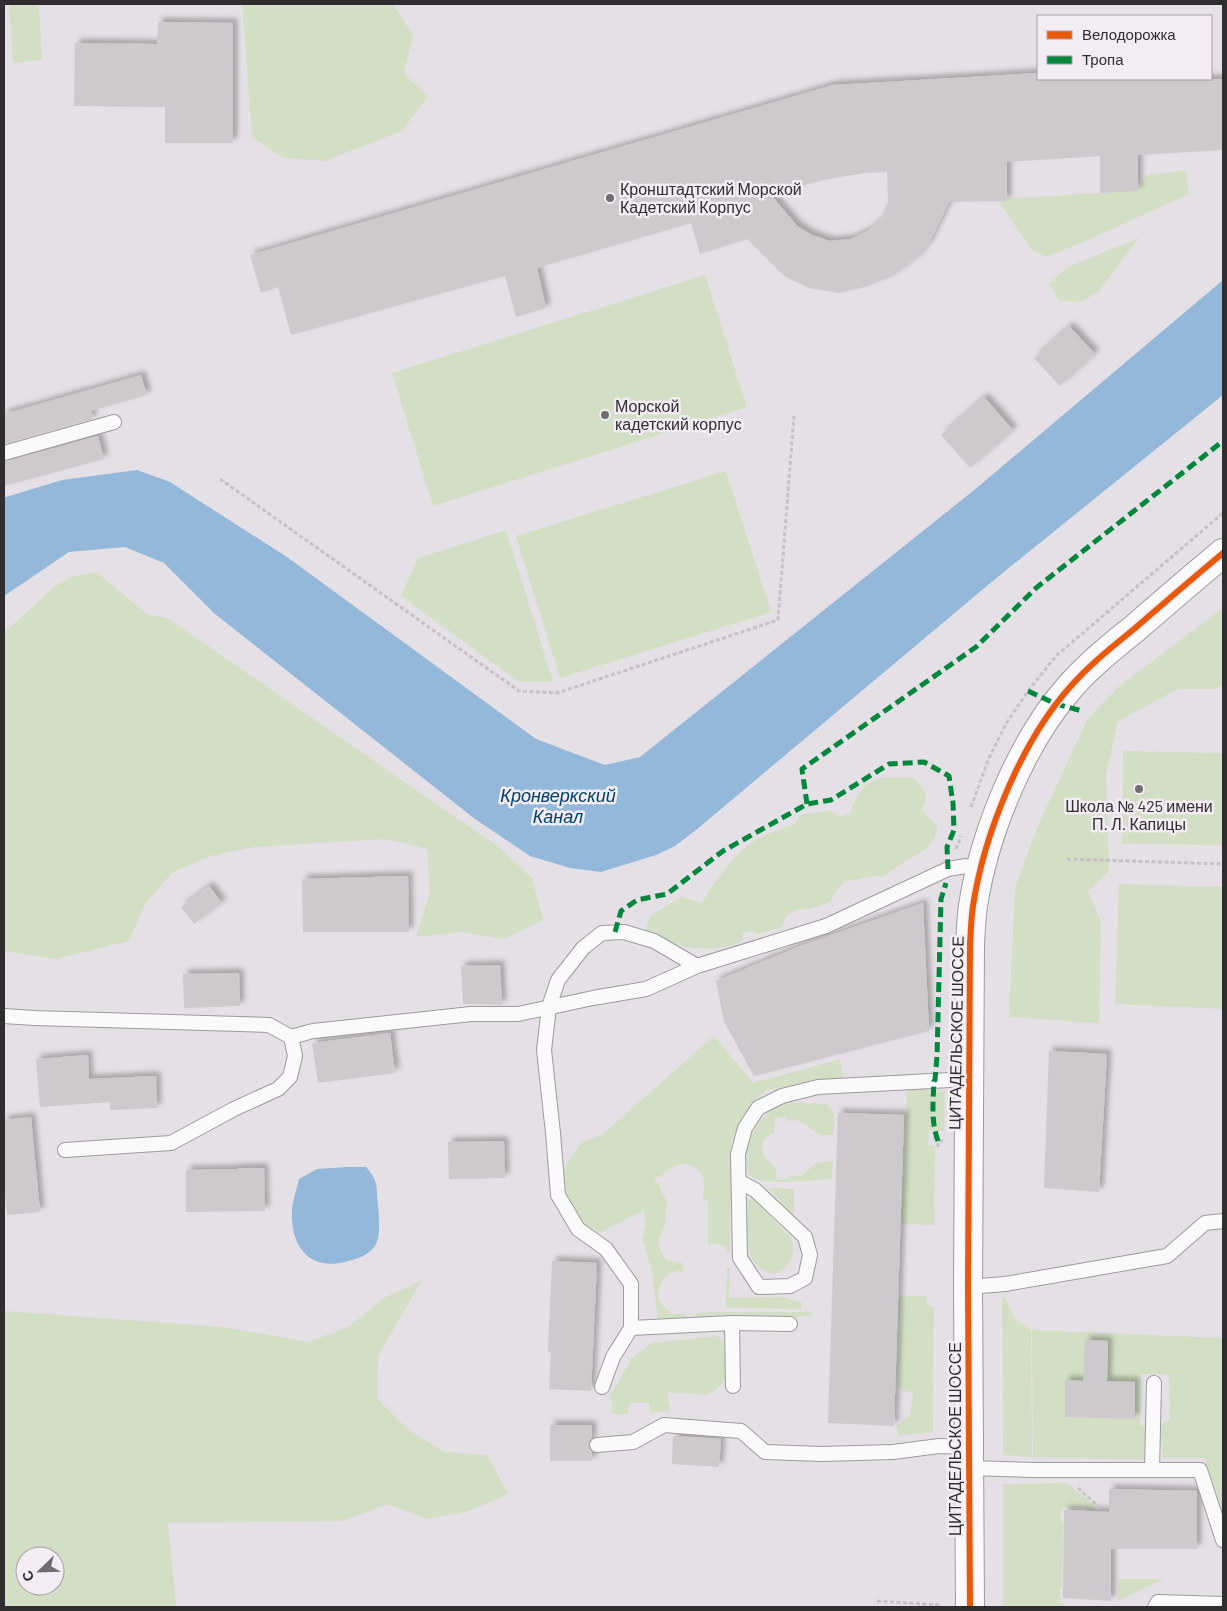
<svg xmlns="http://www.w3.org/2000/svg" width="1227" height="1611" font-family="Barlow,sans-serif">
	<defs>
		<filter id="shadow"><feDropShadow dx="4.5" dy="-4.5" stdDeviation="2.5" flood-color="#0004"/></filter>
	</defs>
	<rect width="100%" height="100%" fill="#e5e0e5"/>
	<g fill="#d2dfc5" fill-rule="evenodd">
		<polygon points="9,4 39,4 42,60 13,63"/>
		<polygon points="242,4 393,4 413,35 404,74 428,96 402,131 325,161 283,158 252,137"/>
		<polygon points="1186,170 1189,194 1093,238 1046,257 1031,249 997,199 1136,191 1147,175"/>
		<polygon points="1139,238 1099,291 1081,302 1059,301 1049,284 1068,267"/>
		<polygon points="705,275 747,407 433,506 392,373"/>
		<polygon points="726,471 771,612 560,678 516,536"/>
		<polygon points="506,530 553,682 519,682 401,596 418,558"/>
		<polygon points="96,572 147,614 169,619 500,848 532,878 543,920 504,939 460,932 416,937 430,892 427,849 386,839 254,847 211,856 173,872 145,904 129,941 56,959 4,951 4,633 54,587 73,576"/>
		<polygon points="1223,608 1223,685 1215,689 1178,689 1118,721 1106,774 1109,871 1088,891 1101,922 1099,1023 1009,1017 1015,887 1038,826 1087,720 1117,688"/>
		<polygon points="1123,751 1223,753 1223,845 1122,844"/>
		<path d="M 882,778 L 914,778 C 925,789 930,794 922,810 L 938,827 L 934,839 L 927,848 L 881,877 C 869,875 858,881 845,881 L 834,894 L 830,902 L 810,909 L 796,910 L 787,915 L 781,928 L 757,934 L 752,931 L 743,933 L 742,941 C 714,955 671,949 646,930 L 650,916 L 681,897 L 701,903 C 708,895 712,885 719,877 C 741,846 757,835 794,825 L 800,815 L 830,810 L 839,817 L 851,813 L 852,806 L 866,784 Z"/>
		<polygon points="1119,884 1223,887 1223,1009 1115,1004"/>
		<path d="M 714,1036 L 753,1083 L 840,1059 L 843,1077 L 767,1090 L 756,1099 L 743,1117 L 731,1142 L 730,1252 L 727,1252 L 726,1246 L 721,1247 L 720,1244 L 708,1244 L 708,1202 L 703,1197 C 703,1192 705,1186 704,1181 C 698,1158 672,1161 661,1177 L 654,1177 L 657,1184 L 659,1184 L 661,1191 L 667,1201 L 665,1224 L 658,1242 L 661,1252 L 667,1260 L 682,1263 L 684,1272 C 668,1266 653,1288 660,1302 C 662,1306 668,1310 671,1314 L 684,1314 L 687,1318 L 692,1319 L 697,1313 L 720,1312 L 812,1312 L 811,1316 L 674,1326 L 658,1319 L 652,1273 L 642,1237 L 646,1227 L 644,1210 L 600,1233 L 575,1218 L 568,1201 L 564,1183 L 564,1170 L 570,1158 L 582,1142 L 603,1134 Z"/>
		<polygon points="907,1088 945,1091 944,1131 929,1131 928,1145 935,1146 934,1225 901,1224"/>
		<path d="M 790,1102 L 825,1104 C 838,1110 834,1123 833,1135 L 821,1135 L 820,1133 L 817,1133 L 798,1120 L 787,1121 L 786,1117 L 775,1118 L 774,1133 C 756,1141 760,1157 775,1166 L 777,1180 L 788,1179 L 789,1175 L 801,1176 L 816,1163 L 833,1161 L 832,1179 C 815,1180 765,1186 752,1177 C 747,1174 747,1168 747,1163 C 745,1135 763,1109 790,1102 Z"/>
		<polygon points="768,1188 794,1189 794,1216"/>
		<path d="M 752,1197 L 791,1238 C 798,1255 789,1269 773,1274 C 739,1265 748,1229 748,1201 Z"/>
		<polygon points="727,1268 730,1268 729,1298 783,1297 801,1302 802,1309 726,1308"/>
		<path d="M 422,1280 L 378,1356 L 377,1398 L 407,1429 L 444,1452 L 487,1455 L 508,1494 L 469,1511 L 427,1519 L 388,1504 L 342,1521 L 168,1523 L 176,1607 L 4,1607 L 4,1311 L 223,1327 L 308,1342 L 348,1327 L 384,1298 ZM 25,1556 L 55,1556 L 55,1586 L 25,1586 Z"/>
		<polygon points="899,1296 927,1296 926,1304 934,1307 933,1432 898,1436 897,1425 910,1416 913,1392 903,1391 897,1387"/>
		<polygon points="1005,1297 1015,1319 1031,1330 1032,1457 1003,1455 1002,1298"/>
		<path d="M 1032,1330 L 1223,1338 L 1223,1511 L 1204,1458 L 1163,1458 L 1161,1425 L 1170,1419 L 1169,1374 L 1141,1374 L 1140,1425 L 1145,1426 L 1144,1460 L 1033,1457 ZM 1085,1340 L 1108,1341 L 1107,1371 ZM 1066,1381 L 1135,1382 L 1134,1419 L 1065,1417 Z"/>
		<polygon points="718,1336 728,1349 728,1375 723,1383 709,1395 667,1392 671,1411 650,1413 649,1403 629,1403 628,1414 612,1414 612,1401 609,1397 633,1357 652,1343"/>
		<polygon points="1067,1483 1094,1505 1093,1510 1087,1510 1087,1508 1061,1508 1061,1522 1063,1523 1062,1587 1060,1588 1060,1603 1064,1603 1064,1607 1003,1607 1003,1484"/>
		<polygon points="1119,1579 1164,1579 1118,1601"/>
	</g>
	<g fill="#94b8da">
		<polygon points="1223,280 1223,395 994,580 696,830 675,846 656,855 601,872 570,868 530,856 475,819 215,614 164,563 125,547 69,552 4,596 4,499 6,497 62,480 137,470 170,482 287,557 536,739 605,765 640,757 973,491"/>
		<path d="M 347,1167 L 366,1167 C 379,1181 376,1187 378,1205 C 379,1216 381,1237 375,1246 C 368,1256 356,1259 345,1262 C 307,1271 290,1244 292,1209 C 293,1199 297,1189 299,1179 L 317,1169 Z"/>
	</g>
	<g fill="#cdc9cd" fill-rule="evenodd" filter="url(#shadow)">
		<polygon points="158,22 233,23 233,143 165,143 165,107 74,106 75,43 157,44"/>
		<path d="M 1038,73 L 1038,79 L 1223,79 L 1223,150 L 1138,155 L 1138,191 L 1100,193 L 1100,156 L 1007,162 L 1007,201 L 949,202 L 929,243 L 918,257 L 893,276 L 865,287 L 839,293 L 809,288 L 784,276 L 747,239 L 700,254 L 691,223 L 537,268 L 546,308 L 516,317 L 505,276 L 291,335 L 278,287 L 261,293 L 250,255 L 833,85 ZM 887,172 L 888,202 L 881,219 L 869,230 L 851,239 L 830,241 L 812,235 L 797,226 L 772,196 L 800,186 L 828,179 L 865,173 Z"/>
		<polygon points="1069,326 1095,354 1060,386 1034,358"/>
		<polygon points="141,375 147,395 91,411 93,419 4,444 4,414"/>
		<polygon points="984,397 1013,430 970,468 941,435"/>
		<polygon points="98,436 104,459 4,486 4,462"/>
		<polygon points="408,876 409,932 303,932 302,879"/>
		<polygon points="209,886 222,903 194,924 181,907"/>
		<polygon points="923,903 929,1031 754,1076 724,1022 716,981 800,946"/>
		<polygon points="500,965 502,1005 463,1004 461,966"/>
		<polygon points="239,973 240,1006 184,1008 183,974"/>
		<polygon points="390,1033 395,1073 318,1083 312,1043"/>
		<polygon points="1049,1051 1107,1054 1099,1192 1044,1188"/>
		<polygon points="88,1055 89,1079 156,1076 157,1108 110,1110 110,1102 40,1107 36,1059"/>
		<polygon points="838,1113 904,1115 894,1426 828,1423"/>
		<polygon points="31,1117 40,1212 7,1215 4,1183 4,1120"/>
		<polygon points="504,1141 505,1178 449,1179 448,1142"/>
		<polygon points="237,1168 264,1168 265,1211 186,1212 186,1170 237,1169"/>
		<polygon points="552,1261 597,1263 591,1391 549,1389 551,1352 548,1352"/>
		<polygon points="1085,1340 1108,1341 1107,1381 1135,1382 1135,1419 1065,1417 1065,1380 1083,1381"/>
		<polygon points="550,1425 592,1425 592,1438 588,1445 592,1452 592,1461 550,1461"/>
		<polygon points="673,1436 721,1439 719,1467 672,1464"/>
		<polygon points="1109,1489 1197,1491 1197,1549 1111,1549 1111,1601 1063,1598 1064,1510 1109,1512"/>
	</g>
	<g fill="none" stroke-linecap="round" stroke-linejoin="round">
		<g stroke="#9d9a9d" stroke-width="16">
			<g id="lane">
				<polyline points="4,453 114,422"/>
				<polyline points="697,966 654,941 624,932 602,933 583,948 558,980 549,1007 544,1050 553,1133 558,1195 578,1229 606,1249 631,1284 631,1328 732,1323 790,1324"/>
				<polyline points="4,1016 34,1018 269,1025 291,1037 313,1031 471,1014 518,1014 593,998 646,989 697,966 826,926 948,869 966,866 981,869"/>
				<polyline points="65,1150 171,1143 234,1109 278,1089 290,1077 295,1056 291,1037"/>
				<polyline points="740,1182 755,1190 805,1237 810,1255 805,1278 790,1286 759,1287 740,1258 738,1154 745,1128 758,1108 782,1096 818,1087 969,1079"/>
				<polyline points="968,1287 1005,1284 1167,1256 1205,1223 1223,1221"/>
				<polyline points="732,1323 733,1386"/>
				<polyline points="602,1387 613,1357 631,1328"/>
				<polyline points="597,1445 633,1442 664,1425 741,1431 765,1452 822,1454 893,1452 939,1446 968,1447"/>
				<polyline points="969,1468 1033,1470 1200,1470 1223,1540"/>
				<polyline points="1152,1470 1154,1383"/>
				<polyline points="1155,1607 1158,1602 1223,1604"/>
			</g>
		</g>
		<g stroke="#9d9a9d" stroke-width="30">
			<path id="secondary" d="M 970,1607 L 968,1287 L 970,944 C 971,931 971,919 973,906 C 984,834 1021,742 1070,687 C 1089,665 1112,647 1134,629 C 1164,603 1193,578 1223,553"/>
		</g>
		<g stroke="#c4c2c4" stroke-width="3" stroke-dasharray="4 2.5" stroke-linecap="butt">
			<polyline points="220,479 519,691 557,693 778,620 794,416"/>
			<polyline points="971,807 989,758 1007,722 1028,691 1056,656 1223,513"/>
			<polyline points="956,849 961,836"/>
			<polyline points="1067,859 1223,864"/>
			<polyline points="938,1147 938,1141 944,1141"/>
			<polyline points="1078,1488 1098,1506 1097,1512"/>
			<polyline points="877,1601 940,1605"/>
		</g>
		<use href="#lane" stroke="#fbfafb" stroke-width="14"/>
		<use href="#secondary" stroke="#fbfafb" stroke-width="28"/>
		<g stroke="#00873e" stroke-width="5" stroke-dasharray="10 5" stroke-linecap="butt">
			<polyline points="1028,691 1056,704 1082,711"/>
			<polyline points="807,804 802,769 976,647 1036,588 1223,441"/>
			<polyline points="615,932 621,911 637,900 667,894 723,851 807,804 831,800 889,764 924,762 949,776 953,803 954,830 947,847 948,869"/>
			<path d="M 938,1141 C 931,1122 933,1102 934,1081 L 935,1080 L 937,1057 L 941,899 L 946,883"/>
		</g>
		<g stroke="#f3ecf3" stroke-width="9">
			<path id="cycleway" d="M 970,1607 L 968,1287 L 970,944 C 971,931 971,919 973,906 C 984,834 1021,742 1070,687 C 1089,665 1112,647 1134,629 C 1164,603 1193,578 1223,553"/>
		</g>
		<use href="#cycleway" stroke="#e8590c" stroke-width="6"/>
	</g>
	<g fill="#6f6c6f" stroke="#f3ecf3" stroke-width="2">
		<circle cx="610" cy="198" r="5"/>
		<circle cx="605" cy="415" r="5"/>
		<circle cx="1139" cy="789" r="5"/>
	</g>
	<g text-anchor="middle" stroke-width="5" stroke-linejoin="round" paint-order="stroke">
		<g font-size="16" fill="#302d30" stroke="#f3ecf3" text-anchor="start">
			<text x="620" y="195">Кронштадтский Морской<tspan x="620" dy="18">Кадетский Корпус</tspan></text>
			<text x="615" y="412">Морской<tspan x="615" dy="18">кадетский корпус</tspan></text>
			<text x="1139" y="812" text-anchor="middle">Школа № 425 имени<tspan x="1139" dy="18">П. Л. Капицы</tspan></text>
		</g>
		<g font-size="16" fill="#302d30" stroke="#f3ecf3">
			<text transform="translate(956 1033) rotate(-89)" y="6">ЦИТАДЕЛЬСКОЕ ШОССЕ</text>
			<text transform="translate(955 1439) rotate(-90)" y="6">ЦИТАДЕЛЬСКОЕ ШОССЕ</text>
		</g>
		<g font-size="18" font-style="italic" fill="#00406c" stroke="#f3ecf3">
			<text x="558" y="802">Кронверкский<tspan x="558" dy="21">Канал</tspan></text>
		</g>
	</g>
	<rect width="1227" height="1611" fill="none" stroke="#302d30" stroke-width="10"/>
	<rect x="1037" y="15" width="175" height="65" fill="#f3ecf3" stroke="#a5a0a5"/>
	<rect x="1047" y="31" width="25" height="8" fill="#e8590c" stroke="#a5a0a5"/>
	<text x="1082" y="40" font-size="15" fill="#302d30">Велодорожка</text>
	<rect x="1047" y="56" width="25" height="8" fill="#00873e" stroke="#a5a0a5"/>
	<text x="1082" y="65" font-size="15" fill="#302d30">Тропа</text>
	<g transform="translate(40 1571) rotate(247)"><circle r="24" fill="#f3ecf3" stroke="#a5a0a5"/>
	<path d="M0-4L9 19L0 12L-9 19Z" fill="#6f6c6f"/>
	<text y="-8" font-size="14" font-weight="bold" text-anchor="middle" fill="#302d30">С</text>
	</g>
</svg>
